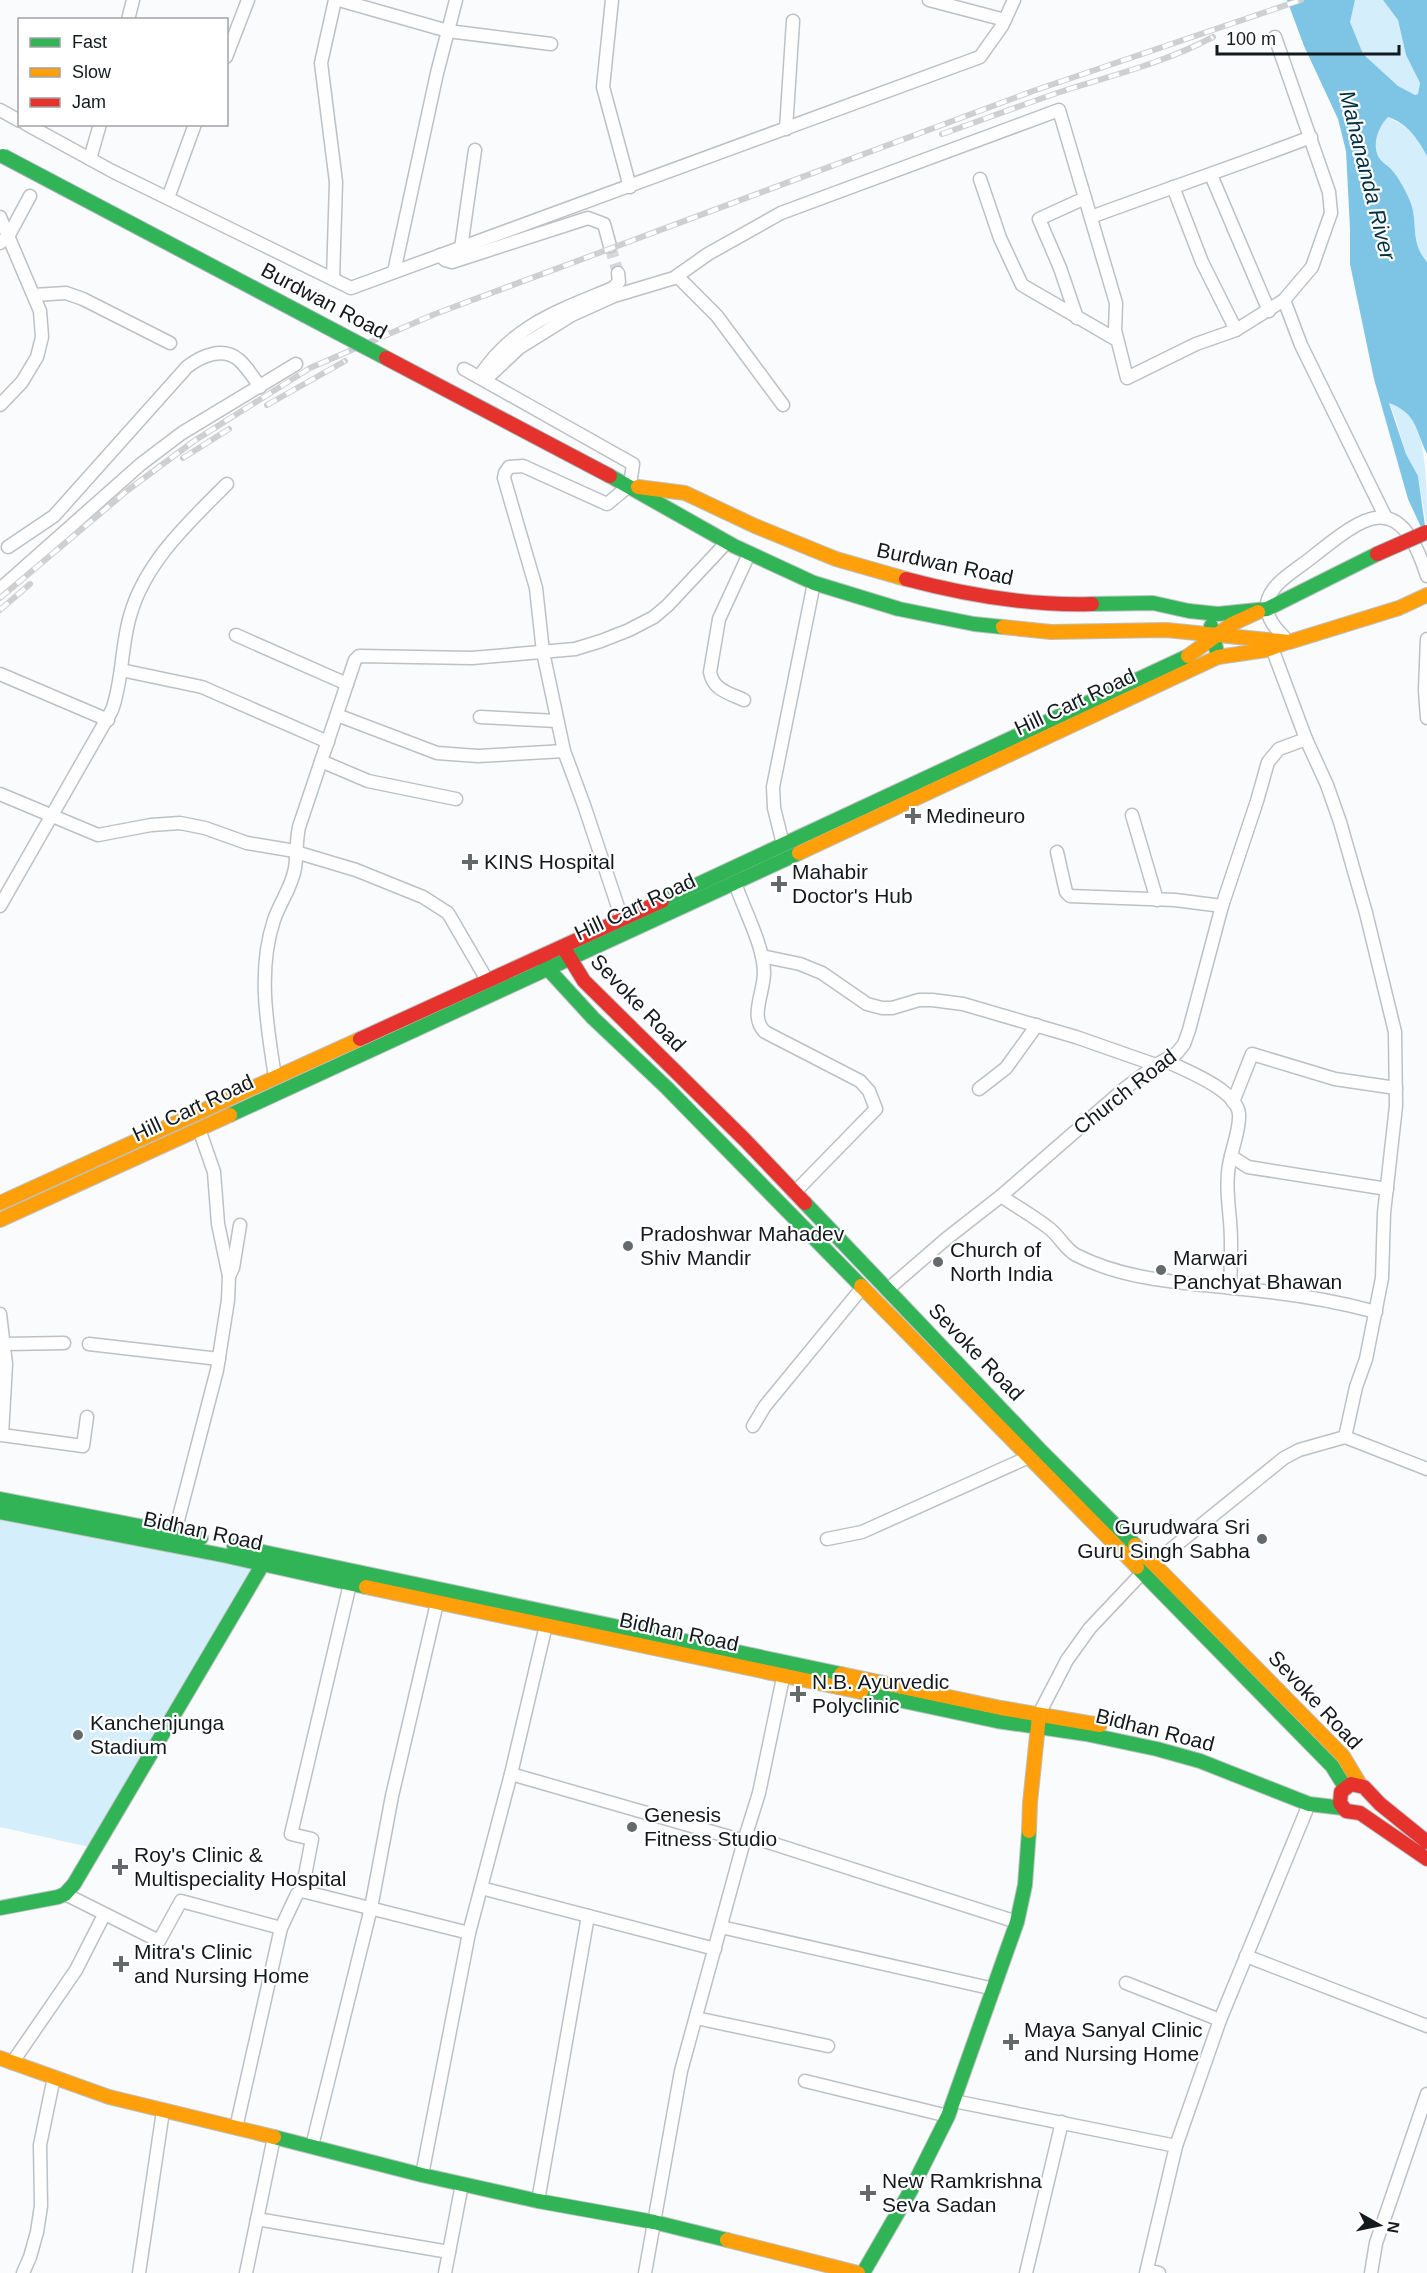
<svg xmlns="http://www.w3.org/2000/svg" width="1427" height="2273" font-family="Arial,sans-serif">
	<rect width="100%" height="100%" fill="#f9fbfd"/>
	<g fill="#d5eefc">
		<polygon points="1355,0 1383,0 1398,20 1406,55 1420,83 1418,95 1411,94 1398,86 1363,54 1349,22"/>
		<path d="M 1388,117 L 1401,124 L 1415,135 L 1427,156 L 1427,262 C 1409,241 1419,223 1410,201 C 1405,189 1399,178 1391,169 C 1387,165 1380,161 1378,156 C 1372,143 1379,126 1388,117 Z"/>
		<path d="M 1389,402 C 1398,407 1410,412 1415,421 C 1427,453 1427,492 1427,527 L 1418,476 L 1406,454 L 1395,417 Z"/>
		<polygon points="0,1520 255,1569 89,1847 0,1827"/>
	</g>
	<path fill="#7ec4e5" d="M 1287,0 L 1355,0 L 1350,22 L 1363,54 L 1398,86 L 1415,95 L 1418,94 L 1420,83 L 1406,55 L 1398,20 L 1383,0 L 1427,0 L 1427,156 C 1418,139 1407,123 1388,117 C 1379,126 1372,143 1378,156 C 1380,161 1387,165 1391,169 C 1399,178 1405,189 1410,201 C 1419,223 1409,241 1427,262 L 1427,454 C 1415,430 1418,414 1389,403 L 1406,454 L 1418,476 L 1427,540 L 1408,499 L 1374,379 L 1350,264 L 1350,229 L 1346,151 L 1338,119 L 1304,46 Z"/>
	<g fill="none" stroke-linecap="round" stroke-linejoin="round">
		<polyline stroke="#d6d9dc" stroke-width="12" stroke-dasharray="12 6" stroke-linecap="butt" points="610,246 618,273"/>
		<g stroke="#bdc1c4" stroke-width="15">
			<g id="street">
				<polyline points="339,0 448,31 551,44"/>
				<polyline points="612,0 603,87 630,187"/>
				<polyline points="929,0 1005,20"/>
				<polyline points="128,20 133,0"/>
				<polyline points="226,57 248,0"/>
				<polyline points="0,110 20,121"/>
				<polyline points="26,124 112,171 351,288 980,57 1002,26 1014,0"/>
				<polyline points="786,129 793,21"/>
				<polyline points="90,159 100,124"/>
				<polyline points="1211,175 1269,311"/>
				<polyline points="980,179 1000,238 1022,285 1117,340"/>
				<polyline points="1173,187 1202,262 1236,330"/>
				<polyline points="168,198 195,124"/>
				<polyline points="0,217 40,311 42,337 37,357 22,382 0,405"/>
				<path d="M 1091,217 C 1164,190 1238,165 1311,137"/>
				<polyline points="0,243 9,235 30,196"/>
				<polyline points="461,248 475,150"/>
				<polyline points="440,255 445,260 452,262 588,218 604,224 610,246"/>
				<polyline points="394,272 437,73 456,0"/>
				<polyline points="677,276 717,316 783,405"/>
				<polyline points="333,279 336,182 321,63 335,0"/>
				<polyline points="34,295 66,293 83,299 170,343"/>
				<polyline points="1284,300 1301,345 1386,518"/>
				<polyline points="1077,318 1060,268 1039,219 1085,198"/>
				<polyline points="464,369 633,464 630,485 607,504 523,466 509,467 505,473 504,478 536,588 543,652 564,751 584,805 622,919"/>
				<path d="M 479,377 C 513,325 558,311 613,288 L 619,282 L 618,273"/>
				<polyline points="485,380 519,348 572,315 614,296 674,278 708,254 781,213 1059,110 1116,303 1115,330 1127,378 1196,344 1236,330 1284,300 1312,267 1331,213 1329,192 1275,37"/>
				<path d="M 8,547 L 54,516 L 187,367 C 201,356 223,346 239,360 C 247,367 254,378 260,387"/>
				<polyline points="0,589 141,464 182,433 296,364"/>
				<polyline points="236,635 347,684"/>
				<polyline points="1427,639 1425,690 1427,718"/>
				<path d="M 1289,642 C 1279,632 1265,619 1267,603 C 1271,583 1296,570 1311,558 C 1367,513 1399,489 1427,576"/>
				<polyline points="1272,648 1306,739 1327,785 1340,822 1366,913 1395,1032 1396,1106 1384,1213 1382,1278 1366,1359 1356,1387 1345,1437"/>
				<polyline points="121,670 202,687 328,742"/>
				<polyline points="0,674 108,720"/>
				<path d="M 744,700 C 729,693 713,690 710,672 L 719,619 L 749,554"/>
				<polyline points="337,715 437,753 478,756 564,751"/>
				<polyline points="480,717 557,721"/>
				<polyline points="321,761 368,781 456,799"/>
				<polyline points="0,794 98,835 151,825 180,823 205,828 247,843 289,850 356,870 423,897 448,913 487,980"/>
				<polyline points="1132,815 1157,900"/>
				<polyline points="783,844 774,808 773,787 814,583"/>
				<polyline points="1057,852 1066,892 1070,896 1175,900 1222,906"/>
				<path d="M 735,883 C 744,910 764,946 764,973 C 764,993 749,1017 765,1032 L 860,1081 L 869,1091 L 876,1109 L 794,1193"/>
				<path d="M 0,906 L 112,710 C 123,680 121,646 130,616 C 145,562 189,522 227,484"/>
				<polyline points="762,956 800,964 822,973 867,1004 882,1008 892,1008 919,1000 932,1000 963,1004 1076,1037 1156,1065"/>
				<path d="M 1166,1061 C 1185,1070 1237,1090 1239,1114 C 1240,1127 1234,1143 1231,1156 L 1248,1167 L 1387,1189"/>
				<path d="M 275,1077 C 267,1025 257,971 274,920 C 280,902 292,887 295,868 C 297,855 296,841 299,827 L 355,660 L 359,656 L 472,658 L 575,649 L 601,641 L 629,630 L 654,617 L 668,605 L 727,542"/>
				<polyline points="979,1089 1006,1068 1037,1025"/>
				<polyline points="1233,1102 1252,1054 1335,1079 1396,1088"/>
				<path d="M 1001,1196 C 1017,1207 1035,1217 1050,1229 C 1060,1237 1065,1249 1076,1255 C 1125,1280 1178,1282 1232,1288 C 1280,1292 1329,1299 1376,1312"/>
				<polyline points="229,1276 233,1268 240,1225"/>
				<path d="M 1230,1287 C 1231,1265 1232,1243 1230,1221 C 1228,1198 1225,1179 1231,1156"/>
				<polyline points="887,1290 946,1239 1001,1196 1124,1089 1156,1065 1177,1053 1184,1044 1189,1030 1222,906 1257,801 1268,762 1279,749 1306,739"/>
				<polyline points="0,1314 6,1364 2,1435 83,1446 87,1417"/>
				<polyline points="5,1344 64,1343"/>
				<polyline points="89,1344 219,1359"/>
				<polyline points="753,1426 765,1406 862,1288"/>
				<polyline points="175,1532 217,1370 228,1300 229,1276 218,1224 214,1172 199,1129"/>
				<polyline points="827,1539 862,1532 1029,1457"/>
				<polyline points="1154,1563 1284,1458 1299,1450 1345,1437 1427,1469"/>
				<polyline points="1039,1714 1067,1660 1090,1628 1142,1573"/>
				<polyline points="511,1774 744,1841"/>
				<polyline points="746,1835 1017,1922"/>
				<polyline points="481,1888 715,1949"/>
				<polyline points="302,1891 312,1839 291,1834 350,1584"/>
				<polyline points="65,1894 159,1941 181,1901 281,1928"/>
				<polyline points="721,1927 994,1989"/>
				<polyline points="1246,1956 1427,2026"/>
				<polyline points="1126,1983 1220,2020"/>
				<polyline points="696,2018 828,2046"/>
				<polyline points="12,2063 76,1970 104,1915"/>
				<polyline points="805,2081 948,2116"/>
				<polyline points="954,2101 1176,2146"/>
				<polyline points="236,2128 281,1928 297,1894 302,1891 469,1933"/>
				<polyline points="312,2146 371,1908 392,1796 437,1603"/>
				<polyline points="422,2175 469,1933 511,1774 546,1625"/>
				<polyline points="538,2201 588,1916"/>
				<polyline points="257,2219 449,2252"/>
				<polyline points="1147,2270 1159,2273"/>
				<polyline points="23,2273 30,2257 37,2232 41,2206 40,2145 54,2077"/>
				<polyline points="139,2273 163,2111"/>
				<polyline points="246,2273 274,2137"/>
				<polyline points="445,2273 462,2184"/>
				<polyline points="645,2273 681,2071 744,1841 759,1793 785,1668"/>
				<polyline points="1026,2273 1062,2122"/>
				<polyline points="1146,2273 1176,2146 1220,2020 1309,1804"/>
				<polyline points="1371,2273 1376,2243 1427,2094"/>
			</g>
		</g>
		<g stroke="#bdc1c4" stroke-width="16">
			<g id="fast">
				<polyline points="610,476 734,546 814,583 899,609 974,624 1003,627"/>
				<polyline points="1092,604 1153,603 1189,611 1218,614 1267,609 1377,554"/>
				<polyline points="1211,626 1218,657"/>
				<polyline points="662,901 1188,656"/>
				<polyline points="544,960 549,970 593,1018 667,1088 861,1286"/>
				<polyline points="230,1115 799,853"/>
				<polyline points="805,1203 1041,1451 1135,1545"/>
				<polyline points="0,1499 201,1538"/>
				<polyline points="0,1512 227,1556 366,1587"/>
				<polyline points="234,1546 841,1674"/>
				<polyline points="1137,1567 1332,1766 1345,1787"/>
				<polyline points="861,1692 997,1721 1086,1734 1157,1749 1200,1761 1309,1804 1343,1808"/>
				<polyline points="0,1908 58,1897 65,1894 74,1884 267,1557"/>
				<polyline points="274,2137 422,2175 538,2201 654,2222 727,2240"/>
				<polyline points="863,2273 911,2190 948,2116 1017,1922 1025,1885 1029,1831"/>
			</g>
		</g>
		<g stroke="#bdc1c4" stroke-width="16">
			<g id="slow">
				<polyline points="638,487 685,493 755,526 836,559 906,579"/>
				<polyline points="1003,627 1051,632 1166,630 1289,642 1399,608 1427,595"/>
				<polyline points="1188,656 1232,624 1258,612"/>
				<polyline points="799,853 1218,657 1266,650 1288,642"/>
				<polyline points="0,1203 360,1039"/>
				<polyline points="0,1220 230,1115"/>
				<polyline points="861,1286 1137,1567"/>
				<polyline points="1135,1545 1343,1756 1361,1786"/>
				<polyline points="366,1587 861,1692"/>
				<polyline points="841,1674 1001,1708 1100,1725"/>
				<polyline points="1029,1831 1030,1803 1039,1716"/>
				<polyline points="0,2058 109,2097 274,2137"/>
				<polyline points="727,2240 858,2273"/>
			</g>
		</g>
		<g stroke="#bdc1c4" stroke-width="16">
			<g id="jam">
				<path d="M 906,579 C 966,595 1029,606 1092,604"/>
				<polyline points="565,950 584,981 745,1140 805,1203"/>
				<polyline points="360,1039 662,901"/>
				<polyline points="1427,1842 1380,1804 1364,1787 1351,1784 1341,1792 1340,1803 1346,1811 1360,1813 1427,1859"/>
			</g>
		</g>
		<use href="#street" stroke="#fefeff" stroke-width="12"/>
		<use href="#fast" stroke="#30b455" stroke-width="14"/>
		<use href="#slow" stroke="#ff9f0a" stroke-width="14"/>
		<use href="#jam" stroke="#e5322d" stroke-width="14"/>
		<g stroke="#cecfd0" stroke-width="6">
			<g id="rail">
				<path d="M 942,134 C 985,119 1027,103 1069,89 C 1118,74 1168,61 1213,37"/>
				<polyline points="267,405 345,361"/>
				<polyline points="183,458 229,429"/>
				<polyline points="0,598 128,490 194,441 310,368 435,314 1033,91 1301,0"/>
				<polyline points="0,610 30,584"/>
			</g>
		</g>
		<use href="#rail" stroke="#fff" stroke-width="4" stroke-dasharray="11" stroke-linecap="butt"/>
		<g stroke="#9dafb7" stroke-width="16" stroke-linecap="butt">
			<polyline id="fast-bridge" points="3,156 386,358"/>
		</g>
		<g stroke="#9dafb7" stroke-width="16" stroke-linecap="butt">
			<g id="jam-bridge">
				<polyline points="386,358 610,476"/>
				<polyline points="1377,554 1427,532"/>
			</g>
		</g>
		<use href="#fast-bridge" stroke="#30b455" stroke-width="14"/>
		<use href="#jam-bridge" stroke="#e5322d" stroke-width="14"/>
	</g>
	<g fill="#64696c" stroke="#fff" stroke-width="2">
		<path d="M910 807h6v6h6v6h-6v6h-6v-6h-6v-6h6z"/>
		<path d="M467 853h6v6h6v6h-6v6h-6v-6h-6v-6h6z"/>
		<path d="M776 875h6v6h6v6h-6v6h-6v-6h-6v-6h6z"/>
		<circle cx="628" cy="1246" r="6"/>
		<circle cx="938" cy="1262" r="6"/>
		<circle cx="1161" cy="1270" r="6"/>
		<circle cx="1262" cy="1539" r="6"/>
		<path d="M795 1685h6v6h6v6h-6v6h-6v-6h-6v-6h6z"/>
		<circle cx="78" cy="1735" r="6"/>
		<circle cx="632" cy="1827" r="6"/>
		<path d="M117 1858h6v6h6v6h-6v6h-6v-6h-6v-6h6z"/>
		<path d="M118 1955h6v6h6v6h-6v6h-6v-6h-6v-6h6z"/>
		<path d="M1008 2033h6v6h6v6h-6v6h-6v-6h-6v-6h6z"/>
		<path d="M865 2184h6v6h6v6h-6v6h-6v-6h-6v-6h6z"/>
	</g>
	<g text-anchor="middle" stroke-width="4.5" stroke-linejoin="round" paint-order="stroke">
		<g font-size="21" fill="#131a1e" stroke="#fff">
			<text transform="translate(324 301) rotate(28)" y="7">Burdwan Road</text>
			<text transform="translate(945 564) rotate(12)" y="7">Burdwan Road</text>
			<text transform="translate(1075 702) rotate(-25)" y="7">Hill Cart Road</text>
			<text transform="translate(635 907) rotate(-25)" y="7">Hill Cart Road</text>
			<text transform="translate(638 1003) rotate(46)" y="7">Sevoke Road</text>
			<text transform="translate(1125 1092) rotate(-38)" y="7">Church Road</text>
			<text transform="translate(193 1108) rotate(-25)" y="7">Hill Cart Road</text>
			<text transform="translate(976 1352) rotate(46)" y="7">Sevoke Road</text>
			<text transform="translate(203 1531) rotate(12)" y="7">Bidhan Road</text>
			<text transform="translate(679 1632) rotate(12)" y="7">Bidhan Road</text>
			<text transform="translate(1315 1700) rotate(47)" y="7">Sevoke Road</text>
			<text transform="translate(1155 1730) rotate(14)" y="7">Bidhan Road</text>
		</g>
		<g font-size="21" fill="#131a1e" stroke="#fff" text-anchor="start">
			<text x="926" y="823">Medineuro</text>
			<text x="484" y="869">KINS Hospital</text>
			<text x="792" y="879">Mahabir<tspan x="792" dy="24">Doctor's Hub</tspan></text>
			<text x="640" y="1241">Pradoshwar Mahadev<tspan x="640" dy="24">Shiv Mandir</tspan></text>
			<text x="950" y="1257">Church of<tspan x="950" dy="24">North India</tspan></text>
			<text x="1173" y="1265">Marwari<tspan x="1173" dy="24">Panchyat Bhawan</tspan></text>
			<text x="1250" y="1534" text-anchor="end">Gurudwara Sri<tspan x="1250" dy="24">Guru Singh Sabha</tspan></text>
			<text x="812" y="1689">N.B. Ayurvedic<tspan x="812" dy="24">Polyclinic</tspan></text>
			<text x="90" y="1730">Kanchenjunga<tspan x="90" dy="24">Stadium</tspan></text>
			<text x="644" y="1822">Genesis<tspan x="644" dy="24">Fitness Studio</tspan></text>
			<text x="134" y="1862">Roy's Clinic &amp;<tspan x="134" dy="24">Multispeciality Hospital</tspan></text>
			<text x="134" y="1959">Mitra's Clinic<tspan x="134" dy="24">and Nursing Home</tspan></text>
			<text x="1024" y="2037">Maya Sanyal Clinic<tspan x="1024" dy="24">and Nursing Home</tspan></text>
			<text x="882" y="2188">New Ramkrishna<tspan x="882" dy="24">Seva Sadan</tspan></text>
		</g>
		<g font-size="22" font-style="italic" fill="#012f42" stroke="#fff">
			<text transform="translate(1368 175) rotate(76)" y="8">Mahananda River</text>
		</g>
	</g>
	<rect x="18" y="18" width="210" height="108" fill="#ffffff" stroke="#a1a3a5" stroke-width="1.5"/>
	<rect x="30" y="38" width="30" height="9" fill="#30b455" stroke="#a1a3a5" stroke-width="1.5"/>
	<text x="72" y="48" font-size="18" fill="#131a1e">Fast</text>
	<rect x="30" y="68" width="30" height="9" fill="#ff9f0a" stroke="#a1a3a5" stroke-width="1.5"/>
	<text x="72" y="78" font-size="18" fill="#131a1e">Slow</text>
	<rect x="30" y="98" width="30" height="9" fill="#e5322d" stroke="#a1a3a5" stroke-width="1.5"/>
	<text x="72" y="108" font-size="18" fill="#131a1e">Jam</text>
	<g transform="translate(1379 2225) rotate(99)" stroke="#ffffff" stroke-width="4.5" paint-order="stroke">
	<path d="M0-4.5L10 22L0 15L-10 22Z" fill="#131a1e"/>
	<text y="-9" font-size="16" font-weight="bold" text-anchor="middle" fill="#131a1e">N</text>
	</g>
	<path d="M1217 45v9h182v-9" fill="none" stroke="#131a1e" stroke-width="3"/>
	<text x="1226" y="45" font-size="18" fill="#131a1e" stroke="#ffffff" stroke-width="4.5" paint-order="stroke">100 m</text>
</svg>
